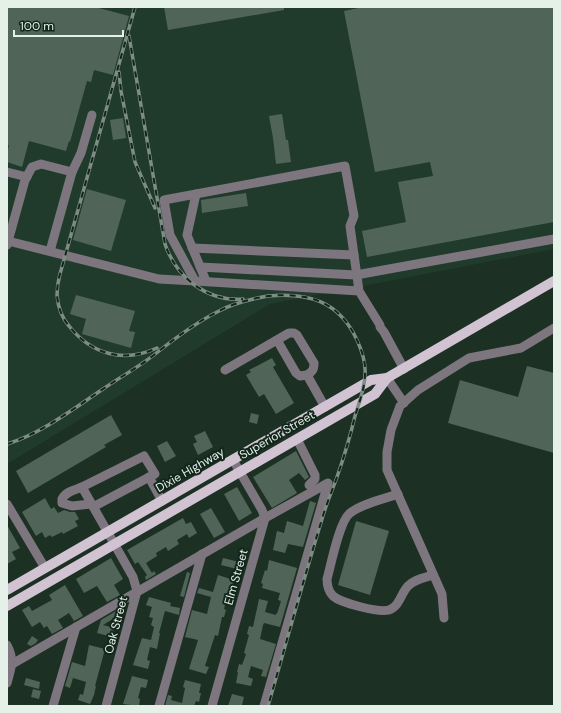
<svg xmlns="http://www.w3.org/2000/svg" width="561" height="713" font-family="'DM Sans',sans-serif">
	<rect width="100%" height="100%" fill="#1c3024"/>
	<polygon fill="#203b2c" points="7,7 554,7 554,249 270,304 7,464"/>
	<g fill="#506558">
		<polygon points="7,7 95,7 129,16 113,75 94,70 91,82 87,81 70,142 69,141 66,151 29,141 22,167 7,162 7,154 9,145 7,145"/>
		<polygon points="164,7 284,7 284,10 168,30"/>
		<polygon points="363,7 554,7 554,222 367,257 362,231 406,222 398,182 433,176 430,162 375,172 344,11"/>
		<polygon points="282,114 286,140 288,140 291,162 276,164 273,138 269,116"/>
		<polygon points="123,118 126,138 113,140 110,120"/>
		<polygon points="87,189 126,200 111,251 73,240"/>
		<polygon points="246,193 248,206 202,213 201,200"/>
		<polygon points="76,295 135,311 129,331 135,332 131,348 82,334 86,319 70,314"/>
		<polygon points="272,358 276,365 273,367 294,403 276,414 264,394 259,397 246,375 251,372 249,370"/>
		<polygon points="527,366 554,373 554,453 448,423 460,380 518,397"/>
		<polygon points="251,413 259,415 257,424 249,422"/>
		<polygon points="111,415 122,435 104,445 106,447 28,493 16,471"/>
		<polygon points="205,431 213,447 198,455 193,444 197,442 194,436"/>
		<polygon points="167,441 176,456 165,462 157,446"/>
		<polygon points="296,451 309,477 305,480 299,473 289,480 297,493 272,508 253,477"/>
		<polygon points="237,487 252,513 239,521 224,494"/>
		<polygon points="45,498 51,509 54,507 58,513 64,510 70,512 75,512 79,519 75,521 78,526 63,534 62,532 52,537 50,535 45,538 42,532 36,536 22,512"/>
		<polygon points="310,501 316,503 303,547 288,544 285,553 273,550 277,531 284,533 287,521 303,526"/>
		<polygon points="211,508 225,532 214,538 200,514"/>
		<polygon points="183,518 186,524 191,522 197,533 189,538 187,534 177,540 179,544 168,551 166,547 156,553 157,556 146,563 152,573 154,571 156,574 146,580 145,577 147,575 138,562 135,564 127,550"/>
		<polygon points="356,521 389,531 370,595 338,585"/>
		<polygon points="7,525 20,548 12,552 16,559 7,564"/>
		<polygon points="111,558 123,579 114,585 120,595 107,602 97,586 84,593 76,579"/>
		<polygon points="223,558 239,562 237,569 221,565"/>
		<polygon points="269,560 297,568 280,627 264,623 263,625 260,639 276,644 266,677 261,676 263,670 251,666 248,677 253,679 251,686 236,683 238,672 237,672 239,664 242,665 246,654 244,653 249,635 247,634 249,626 253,627 259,599 268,601 265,612 276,615 276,613 277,614 281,601 278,600 280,593 262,588 263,584 261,583 265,570 267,571"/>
		<polygon points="187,572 190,573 184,597 180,596"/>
		<polygon points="218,575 234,580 231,589 229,588 224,609 226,610 224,617 222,617 218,636 215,635 205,666 209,667 206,674 189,669 198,640 185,637 192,610 207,614 211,597 197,593 199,588 213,592"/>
		<polygon points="65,585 83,616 74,621 69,613 58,620 63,628 52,634 47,626 44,628 40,622 32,627 22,610 29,606 32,611 52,600 49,595"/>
		<polygon points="149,597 171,603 170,606 180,608 179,615 165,611 159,633 160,633 157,649 150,647 147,660 150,661 148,669 133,665 142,638 151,640 154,627 151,625 153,618 149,617 152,607 146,605"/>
		<polygon points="126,605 127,607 118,612 119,615 103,625 114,628 112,637 97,633 101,620"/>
		<polygon points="32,636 38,640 36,643 31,646 27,644"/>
		<polygon points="89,645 105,649 95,686 96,686 94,695 90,704 78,700 80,694 83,695 86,682 73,678 70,688 65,686 72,662 85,666"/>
		<polygon points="132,676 148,680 146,688 141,687 138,698 140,699 139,706 123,704"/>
		<polygon points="26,678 40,682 39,689 24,685"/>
		<polygon points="185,680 201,684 199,693 201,693 199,702 196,701 194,706 165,706 168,695 172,696 171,700 182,703 185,688 183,687"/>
		<polygon points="33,689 41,691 39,699 31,697"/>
		<polygon points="232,694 244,697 242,705 228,706"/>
	</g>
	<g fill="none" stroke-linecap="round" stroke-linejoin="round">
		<g stroke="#7e767e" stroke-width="9">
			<polyline points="7,172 27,177"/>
			<polyline points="72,172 81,153 92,115"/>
			<polyline points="196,194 187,235 206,281"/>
			<polyline points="8,241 159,279 195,281"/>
			<polyline points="7,245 25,180 32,167 41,164 72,172 50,251"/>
			<polyline points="192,248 354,255"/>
			<polyline points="200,267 356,275 554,239"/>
			<polyline points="359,291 195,281 170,235 164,200 345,166 354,216 350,226 359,291 380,325 380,327 384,332 404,369"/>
			<polyline points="277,340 296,373 300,376 307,375"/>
			<path d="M 225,370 L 289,333 L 294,333 L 297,335 L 314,363 C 314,370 312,372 307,375 L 325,407"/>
			<polyline points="387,378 404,403"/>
			<polyline points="297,439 315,475 315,479 309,485"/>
			<polyline points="149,477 162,501"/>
			<path d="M 82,487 C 75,490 66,491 62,499 L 62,503 L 72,506 L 91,504"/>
			<path d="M 398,494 C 384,499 360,504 349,514 C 339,523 331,565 327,579 C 327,586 328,591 333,596 C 341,603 379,613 389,610 C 400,606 401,593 408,586 C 415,579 424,578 433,575"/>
			<polyline points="7,504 45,568"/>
			<polyline points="93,507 155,474 144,456 82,487 133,577 137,591 106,706"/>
			<polyline points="444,618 442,594 387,470 387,452 391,430 400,406 418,390 469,358 521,348 554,328"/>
			<path d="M 7,645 C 15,660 11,668 7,683"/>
			<polyline points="7,667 265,518 328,483 264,706"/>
			<polyline points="53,706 76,627"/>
			<polyline points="159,706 202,554"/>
			<polyline points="212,706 265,518 262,510 233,460"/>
		</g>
		<g stroke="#d2c3d2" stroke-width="10">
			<polyline points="7,590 371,380 387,378"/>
			<polyline points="7,606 375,394 387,378 554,281"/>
		</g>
		<g stroke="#7d8d83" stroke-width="3.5">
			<g id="rail">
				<path d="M 135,7 L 60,274 C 58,281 57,288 57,295 C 58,307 62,318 69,326 C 92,355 124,363 157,348"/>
				<path d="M 129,36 L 165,244 C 176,277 207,302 243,299"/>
				<polyline points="119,72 121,91 135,162 155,208"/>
				<path d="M 7,444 C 42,433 73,409 103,389 C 122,376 142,365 159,351 C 178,336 197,322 219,311 C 234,303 251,299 268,296 C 308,292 339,301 357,340 C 362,351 366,362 365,374 C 365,388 359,403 355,416 C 350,437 344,457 337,477 C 332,491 326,505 322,519 C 303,581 286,644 268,706"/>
			</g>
		</g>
		<use href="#rail" stroke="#12261b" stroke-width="2" stroke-dasharray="6" stroke-linecap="butt"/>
	</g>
	<g text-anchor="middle" stroke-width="4" stroke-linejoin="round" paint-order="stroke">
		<g font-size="12" fill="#e4f0e8" stroke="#12261b">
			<text transform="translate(277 435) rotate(-30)" y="4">Superior Street</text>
			<text transform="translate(190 470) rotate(-30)" y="4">Dixie Highway</text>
			<text transform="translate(236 577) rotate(-74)" y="4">Elm Street</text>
			<text transform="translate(116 625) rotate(-75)" y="4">Oak Street</text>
		</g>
	</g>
	<rect width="561" height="713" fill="none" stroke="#e4f0e8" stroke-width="16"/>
	<path d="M14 30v6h109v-6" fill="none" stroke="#e4f0e8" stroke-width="2"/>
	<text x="20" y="30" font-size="12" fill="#e4f0e8" stroke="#12261b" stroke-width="3" paint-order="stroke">100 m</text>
</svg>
